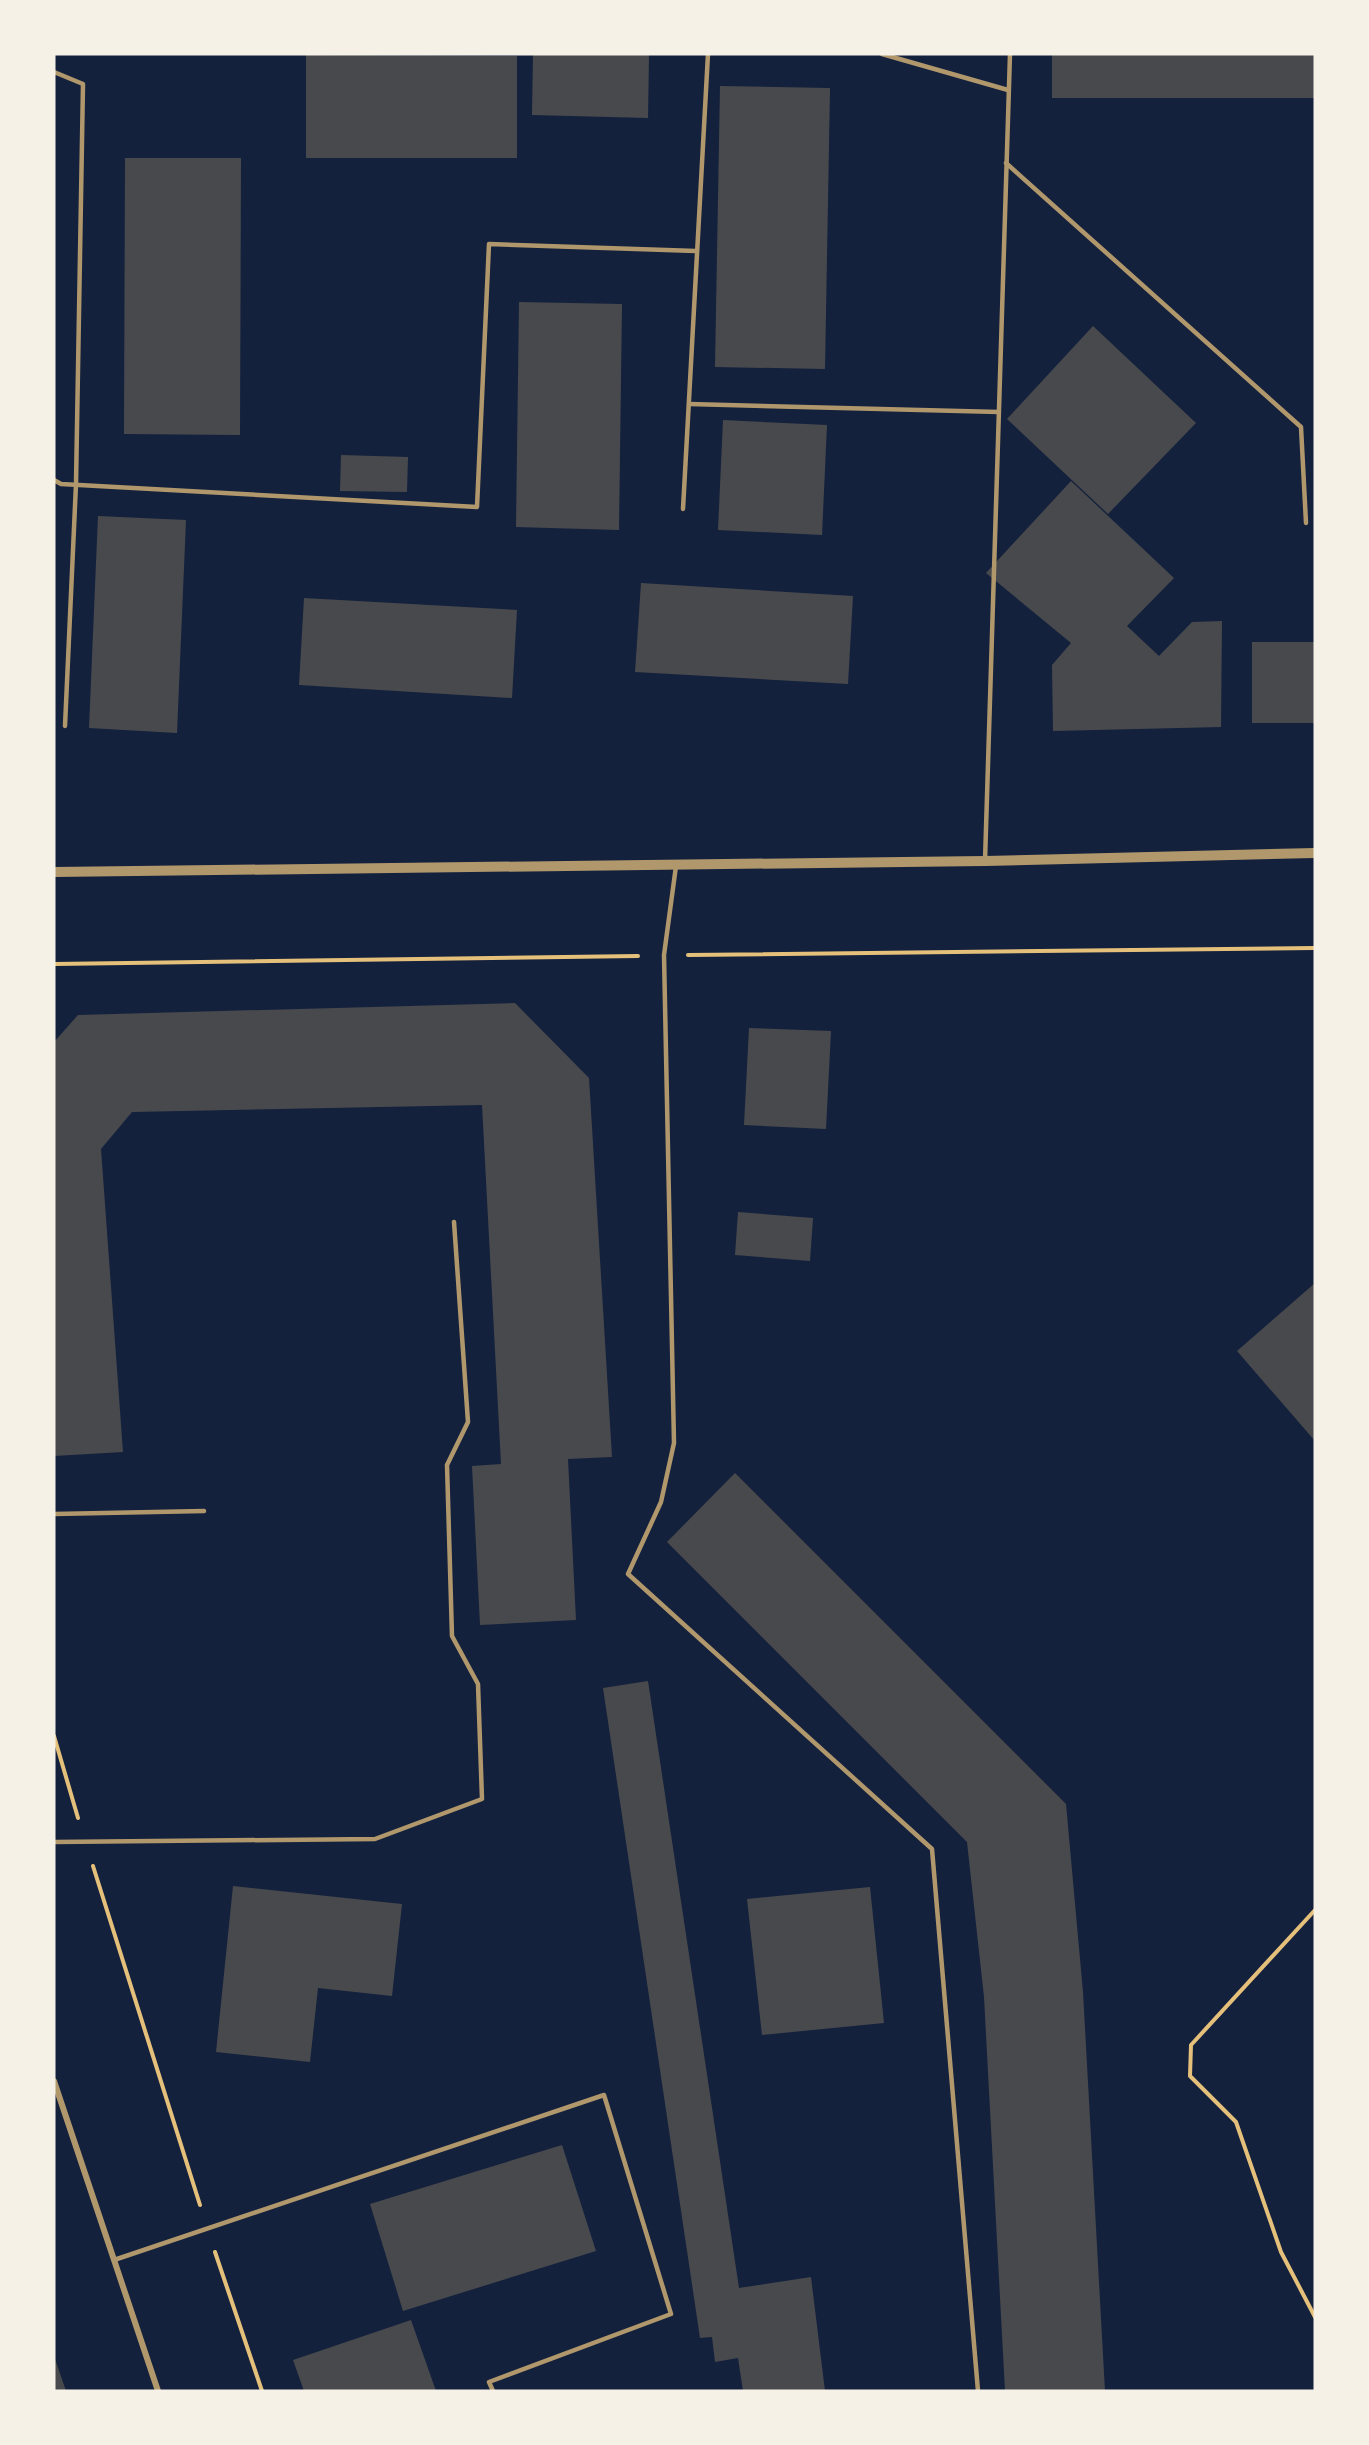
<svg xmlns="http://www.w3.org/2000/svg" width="1369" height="2445" font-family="Commissioner,sans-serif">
	<rect width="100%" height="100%" fill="#14213d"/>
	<g fill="#48494c">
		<polygon points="533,54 649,54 648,118 532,115"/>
		<rect x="1052" y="54" width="263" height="44"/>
		<polygon points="306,55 517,56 517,158 306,158"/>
		<polygon points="720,86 830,88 825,369 715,367"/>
		<polygon points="125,158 241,158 240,435 124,434"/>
		<polygon points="519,302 622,304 619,530 516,527"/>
		<polygon points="1093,326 1196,423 1108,514 1007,419"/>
		<polygon points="723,420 827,425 822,535 718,530"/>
		<polygon points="341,455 408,457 407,492 340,491"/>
		<polygon points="1071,481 1174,578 1127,626 1159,656 1192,622 1222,621 1221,727 1053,731 1052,665 1071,643 986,573"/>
		<polygon points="98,516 186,520 177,733 89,728"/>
		<polygon points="641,583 853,596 848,684 635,672"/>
		<polygon points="304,598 517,610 512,698 299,685"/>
		<rect x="1252" y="642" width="63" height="81"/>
		<polygon points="515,1003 589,1078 612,1457 568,1459 576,1620 480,1625 472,1466 501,1464 482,1105 132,1112 101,1149 123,1452 54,1456 54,1042 78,1015"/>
		<polygon points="749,1028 831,1031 826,1129 744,1125"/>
		<polygon points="738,1212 813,1218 810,1261 735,1255"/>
		<polygon points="1315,1283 1315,1441 1237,1351"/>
		<polygon points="735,1473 1066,1804 1083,1992 1105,2391 1005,2391 984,1997 967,1842 667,1542"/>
		<polygon points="648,1681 739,2288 811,2277 825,2391 743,2391 738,2358 715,2362 712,2337 700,2338 603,1688"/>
		<polygon points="233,1886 402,1904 392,1996 318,1988 310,2062 216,2052"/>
		<polygon points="870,1887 884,2023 762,2035 747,1899"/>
		<polygon points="562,2145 596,2251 403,2311 370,2204"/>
		<polygon points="411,2320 436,2391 304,2391 293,2360"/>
		<polygon points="54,2356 66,2391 54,2391"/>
	</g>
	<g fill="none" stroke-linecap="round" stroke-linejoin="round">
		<g stroke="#e5c07b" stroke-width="4">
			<polyline points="688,955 1315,948"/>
			<polyline points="54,964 638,956"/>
			<polyline points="54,1736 78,1818"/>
			<polyline points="93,1866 200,2205"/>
			<polyline points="1315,1910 1191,2045 1190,2076 1236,2122 1281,2252 1315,2317"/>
			<polyline points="215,2252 262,2391"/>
		</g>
		<g stroke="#b1986c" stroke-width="4.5">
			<polyline points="882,54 1008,90"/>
			<polyline points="54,72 83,84 76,484 65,726"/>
			<polyline points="1006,163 1301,427 1306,523"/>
			<polyline points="689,404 999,412"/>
			<polyline points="54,480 61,484 477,507 489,244 696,251"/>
			<polyline points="683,509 708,54"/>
			<polyline points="985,861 1010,54"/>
			<polyline points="676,866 664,955 674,1443 661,1502 628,1574 932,1849 978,2391"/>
			<polyline points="54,1514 204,1511"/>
			<polyline points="54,1842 375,1839 482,1799 478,1684 452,1636 447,1465 468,1422 454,1222"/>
			<polyline points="114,2260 604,2095 671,2314 489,2382 493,2391"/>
		</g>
		<polyline stroke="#b1986c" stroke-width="6" points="54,2081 158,2391"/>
		<polyline stroke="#b1986c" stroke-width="10" points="54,872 985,861 1315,853"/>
	</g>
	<rect width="1369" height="2445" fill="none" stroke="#f6f1e7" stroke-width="111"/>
</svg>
